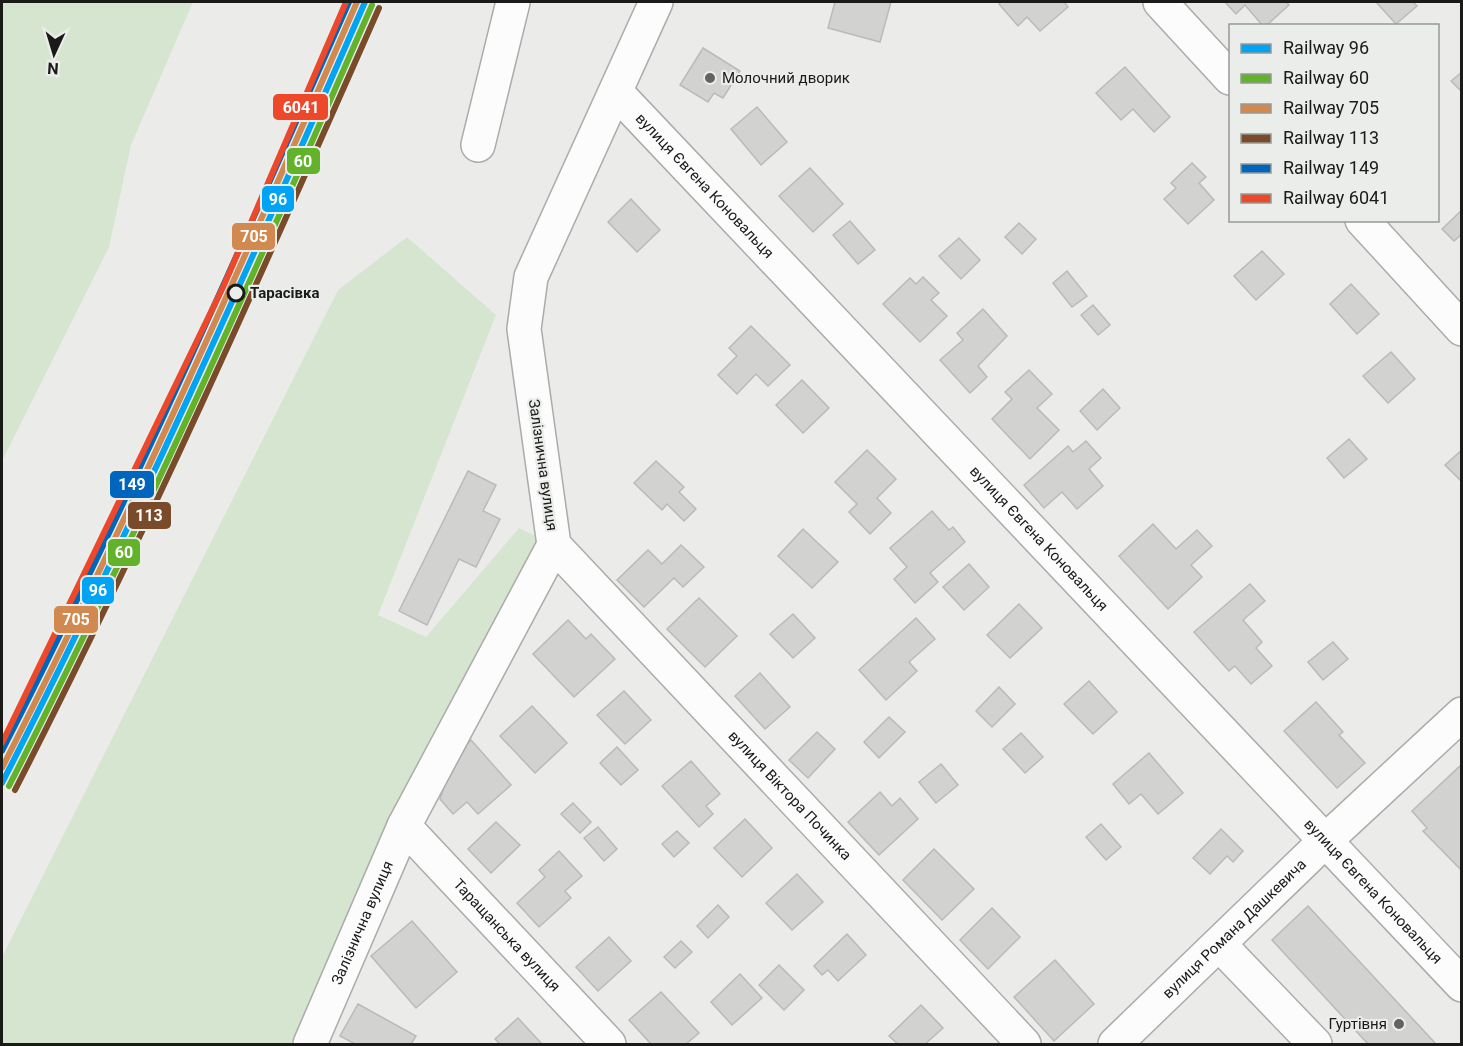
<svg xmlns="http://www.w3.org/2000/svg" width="1463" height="1046" font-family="Roboto,sans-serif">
	<rect width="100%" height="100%" fill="#ebecea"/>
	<g fill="#d6e5d0">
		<polygon points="2,2 193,2 131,145 109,247 2,461"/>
		<polygon points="407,237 496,315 378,615 426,637 519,528 554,545 302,1044 2,1044 2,957 338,290"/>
	</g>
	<g fill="#d2d3d1" stroke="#babab8" stroke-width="1.5">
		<polygon points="835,2 891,2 880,42 828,28"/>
		<polygon points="1001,2 1064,2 1068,7 1040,31 1027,17 1018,26 999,4"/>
		<polygon points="1225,2 1286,2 1289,5 1266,26 1263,26 1245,5 1236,14"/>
		<polygon points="1376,2 1413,2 1417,6 1396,24"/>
		<polygon points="703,48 740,71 723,98 714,93 708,102 680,85"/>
		<polygon points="1125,67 1170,117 1154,132 1133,109 1121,120 1096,93"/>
		<polygon points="1462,72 1462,92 1451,81"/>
		<polygon points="757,107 787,142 761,165 731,129"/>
		<polygon points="1192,163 1206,177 1199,183 1214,200 1188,224 1164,199 1176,188 1171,183"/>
		<polygon points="810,168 843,204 813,232 779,196"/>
		<polygon points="631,199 660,230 637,252 608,222"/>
		<polygon points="1462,210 1462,234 1454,241 1442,229"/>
		<polygon points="850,221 875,250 858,264 833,235"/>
		<polygon points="1019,223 1036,239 1022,254 1005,237"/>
		<polygon points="959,238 980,260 961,279 939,256"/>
		<polygon points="1262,251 1284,274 1256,300 1234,276"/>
		<polygon points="1067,271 1087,296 1072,307 1053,283"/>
		<polygon points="923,277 939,293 931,300 947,316 920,342 883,304 910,278 916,284"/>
		<polygon points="1351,284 1379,314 1357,334 1330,304"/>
		<polygon points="1093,305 1110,325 1098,335 1081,315"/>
		<polygon points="983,309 1007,336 978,366 987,377 970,393 940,360 963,340 957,333"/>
		<polygon points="751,326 790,365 768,386 756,374 737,394 718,375 737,356 729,348"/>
		<polygon points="1391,352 1415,379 1388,403 1363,376"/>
		<polygon points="1029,370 1052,394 1037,408 1059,430 1030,459 992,419 1012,399 1005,392"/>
		<polygon points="802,380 829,408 803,433 776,405"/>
		<polygon points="1103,389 1120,408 1097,430 1080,411"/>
		<polygon points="1349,439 1367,459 1344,478 1327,458"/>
		<polygon points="1086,441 1101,458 1089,469 1103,486 1077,509 1062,492 1044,508 1024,485 1068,446 1073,452"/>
		<polygon points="867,450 896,479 877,498 891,513 870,534 849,512 857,504 835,482"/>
		<polygon points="1462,450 1462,482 1445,465"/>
		<polygon points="656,461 684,487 679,492 696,509 684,521 667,504 662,510 634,483"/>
		<polygon points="468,471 496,485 483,511 500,519 476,567 459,559 427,625 399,611"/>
		<polygon points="932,511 949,530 953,527 965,542 930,573 938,582 915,603 894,579 907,567 890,548"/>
		<polygon points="1153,524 1176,549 1197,530 1212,546 1191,565 1202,577 1168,609 1119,556"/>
		<polygon points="803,529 838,562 812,588 778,556"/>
		<polygon points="681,545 704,567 683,587 674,578 644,607 617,580 648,550 662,564"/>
		<polygon points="969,564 989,587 964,610 943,587"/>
		<polygon points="1250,584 1265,601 1243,620 1262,642 1256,648 1272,666 1251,684 1235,666 1229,671 1194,632"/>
		<polygon points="699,598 737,636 705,667 667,629"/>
		<polygon points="1019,604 1042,628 1010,658 987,635"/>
		<polygon points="793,614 815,638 793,658 770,634"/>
		<polygon points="916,618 935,639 909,662 917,671 886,700 859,670"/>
		<polygon points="568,620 586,639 591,634 615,659 574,697 533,654"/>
		<polygon points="1333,642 1348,659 1323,680 1308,662"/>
		<polygon points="760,673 790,707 765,729 735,696"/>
		<polygon points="1089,681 1117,712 1093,734 1064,704"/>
		<polygon points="999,687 1015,704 992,727 976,711"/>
		<polygon points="624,691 651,720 625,744 597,715"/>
		<polygon points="1316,702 1343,732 1339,735 1365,763 1337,788 1284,731"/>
		<polygon points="532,706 567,743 535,773 500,736"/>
		<polygon points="889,717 905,732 879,758 864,742"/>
		<polygon points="817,732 835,749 808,778 789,760"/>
		<polygon points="1021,733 1043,757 1025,773 1003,749"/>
		<polygon points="471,740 511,785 478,814 467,802 453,814 440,799 454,756"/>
		<polygon points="617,747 638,770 621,785 600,763"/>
		<polygon points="1149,753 1183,793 1158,814 1141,794 1129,804 1113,784"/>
		<polygon points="691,761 720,794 706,806 713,814 699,827 662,786"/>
		<polygon points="941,764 958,785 936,803 919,782"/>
		<polygon points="1462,764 1462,871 1423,831 1427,828 1412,811"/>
		<polygon points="880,792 892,806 900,798 918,819 879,855 848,822"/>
		<polygon points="573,803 591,822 580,833 561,814"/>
		<polygon points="745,819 772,848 742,877 714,848"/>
		<polygon points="496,822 520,845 491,873 468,849"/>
		<polygon points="1101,824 1121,847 1106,860 1086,837"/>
		<polygon points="598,827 617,849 604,861 584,838"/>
		<polygon points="1221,829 1243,851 1233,862 1227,856 1210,874 1193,858"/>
		<polygon points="677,831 689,843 674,857 662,844"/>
		<polygon points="934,849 974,889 942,920 903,880"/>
		<polygon points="559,851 582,876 565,891 571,898 539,927 517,903 545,877 539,870"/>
		<polygon points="797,874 823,902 792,930 766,903"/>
		<polygon points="718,905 729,917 708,938 697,926"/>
		<polygon points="1308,906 1436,1044 1368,1044 1272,940"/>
		<polygon points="992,908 1020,937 988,969 960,940"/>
		<polygon points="412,921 457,972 416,1008 371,956"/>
		<polygon points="847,934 866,955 838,981 828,970 822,975 814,966"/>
		<polygon points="609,937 631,961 598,991 576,967"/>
		<polygon points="681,941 692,952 675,968 664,957"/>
		<polygon points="1055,960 1094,1004 1054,1041 1014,997"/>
		<polygon points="779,965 804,990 784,1010 759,985"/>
		<polygon points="740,974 762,998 732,1025 711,1002"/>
		<polygon points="661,992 699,1033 686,1044 651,1044 629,1020"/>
		<polygon points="358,1004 416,1036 411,1044 355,1044 340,1036"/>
		<polygon points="921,1005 943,1028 925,1044 898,1044 889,1036"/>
		<polygon points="518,1018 542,1044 500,1044 495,1039"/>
	</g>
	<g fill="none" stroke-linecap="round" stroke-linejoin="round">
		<g stroke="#abacaa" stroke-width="36">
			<g id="minor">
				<polyline points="1160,2 1230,78"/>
				<path id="s1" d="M 616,92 L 1462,985"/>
				<polyline points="478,145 513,2"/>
				<polyline points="1362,220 1462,329"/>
				<path id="s2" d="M 554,545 L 1024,1044"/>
				<path id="s3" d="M 404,826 L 609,1044"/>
				<polyline points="1219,944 1315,1044"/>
				<path id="s4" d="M 310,1044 L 404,826 L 554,545 L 524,329 L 531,277 L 656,2"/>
				<path id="s5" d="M 1115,1044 L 1325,841 L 1462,714"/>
			</g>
		</g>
		<use href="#minor" stroke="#fcfcfc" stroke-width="33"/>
		<g stroke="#eaede9" stroke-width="10">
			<path id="rail-1" d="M 2,783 C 133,527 250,265 365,2"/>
		</g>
		<g stroke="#eaede9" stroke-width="10">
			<path id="rail-2" d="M 9,786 C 140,530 257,268 372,5"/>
		</g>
		<g stroke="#eaede9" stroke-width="10">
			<path id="rail-3" d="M 2,768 C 130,517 244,260 357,2"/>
		</g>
		<g stroke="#eaede9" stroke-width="10">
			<path id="rail-4" d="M 15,790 C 146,534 263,271 379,8"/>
		</g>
		<g stroke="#eaede9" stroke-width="10">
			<path id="rail-5" d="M 2,751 C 127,506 238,254 349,2"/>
		</g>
		<g stroke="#eaede9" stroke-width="10">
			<polyline id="rail-6" points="2,743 224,285 346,2"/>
		</g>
		<use href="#rail-1" stroke="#01a3f4" stroke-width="6"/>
		<use href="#rail-2" stroke="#62b32b" stroke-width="6"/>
		<use href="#rail-3" stroke="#d1894f" stroke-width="6"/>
		<use href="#rail-4" stroke="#7a4b2a" stroke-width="6"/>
		<use href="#rail-5" stroke="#0065bd" stroke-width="6"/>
		<use href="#rail-6" stroke="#ee482b" stroke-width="6"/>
	</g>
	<g fill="#636462" stroke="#eaede9" stroke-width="2">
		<circle cx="710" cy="78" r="6"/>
		<circle cx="1399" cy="1024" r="6"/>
	</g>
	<circle fill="#eaede9" stroke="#1a1b19" stroke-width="3" cx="236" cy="293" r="8"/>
	<g text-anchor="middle" stroke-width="4.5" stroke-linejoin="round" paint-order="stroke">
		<g font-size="15" fill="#1a1b19" stroke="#eaede9" text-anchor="start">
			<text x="722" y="83">Молочний дворик</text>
			<text x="1387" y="1029" text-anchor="end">Гуртівня</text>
		</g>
		<g font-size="15" fill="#1a1b19" stroke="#eaede9">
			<text dy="5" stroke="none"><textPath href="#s1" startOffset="129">вулиця Євгена Коновальця</textPath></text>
			<text transform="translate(543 465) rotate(82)" y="5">Залізнична вулиця</text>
			<text dy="5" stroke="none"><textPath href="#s1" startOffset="615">вулиця Євгена Коновальця</textPath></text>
			<text dy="5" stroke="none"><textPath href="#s2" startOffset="344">вулиця Віктора Починка</textPath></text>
			<text dy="5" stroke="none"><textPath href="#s1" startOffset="1101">вулиця Євгена Коновальця</textPath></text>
			<text dy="5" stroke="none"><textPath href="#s4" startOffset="132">Залізнична вулиця</textPath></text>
			<text dy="5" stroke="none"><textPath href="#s5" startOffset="166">вулиця Романа Дашкевича</textPath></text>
			<text dy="5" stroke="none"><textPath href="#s3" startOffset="150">Таращанська вулиця</textPath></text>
		</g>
		<g font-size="15" font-weight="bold" fill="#1a1b19" stroke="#eaede9" text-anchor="start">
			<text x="250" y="298">Тарасівка</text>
		</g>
	</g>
	<g stroke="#eaede9" stroke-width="2">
		<rect x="272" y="93" width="57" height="28" rx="6" fill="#ee482b"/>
		<rect x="286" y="147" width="35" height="28" rx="6" fill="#62b32b"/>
		<rect x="261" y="185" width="34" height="28" rx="6" fill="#01a3f4"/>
		<rect x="231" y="222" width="45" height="29" rx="6" fill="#d1894f"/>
		<rect x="109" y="470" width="46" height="29" rx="6" fill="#0065bd"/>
		<rect x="127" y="501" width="45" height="29" rx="6" fill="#7a4b2a"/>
		<rect x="107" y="538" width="34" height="29" rx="6" fill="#62b32b"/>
		<rect x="81" y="576" width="34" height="29" rx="6" fill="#01a3f4"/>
		<rect x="53" y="605" width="46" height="29" rx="6" fill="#d1894f"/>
	</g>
	<g font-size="16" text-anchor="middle" font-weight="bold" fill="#fff">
		<text x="301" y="113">6041</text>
		<text x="303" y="167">60</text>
		<text x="278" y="205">96</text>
		<text x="254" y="242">705</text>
		<text x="132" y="490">149</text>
		<text x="149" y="521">113</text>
		<text x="124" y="558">60</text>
		<text x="98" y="596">96</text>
		<text x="76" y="625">705</text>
	</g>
	<rect width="1463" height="1046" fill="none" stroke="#1a1b19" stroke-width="6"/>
	<rect x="1229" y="24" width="210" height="198" fill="#eaede9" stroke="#979996" stroke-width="1.5"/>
	<rect x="1241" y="44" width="30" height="9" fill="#01a3f4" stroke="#979996" stroke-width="1.5"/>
	<text x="1283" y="54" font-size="18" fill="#1a1b19">Railway 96</text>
	<rect x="1241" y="74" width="30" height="9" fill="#62b32b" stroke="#979996" stroke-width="1.5"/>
	<text x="1283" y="84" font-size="18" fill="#1a1b19">Railway 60</text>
	<rect x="1241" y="104" width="30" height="9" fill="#d1894f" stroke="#979996" stroke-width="1.5"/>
	<text x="1283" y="114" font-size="18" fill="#1a1b19">Railway 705</text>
	<rect x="1241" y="134" width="30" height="9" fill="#7a4b2a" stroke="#979996" stroke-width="1.5"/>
	<text x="1283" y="144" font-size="18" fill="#1a1b19">Railway 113</text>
	<rect x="1241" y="164" width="30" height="9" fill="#0065bd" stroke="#979996" stroke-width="1.5"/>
	<text x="1283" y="174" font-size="18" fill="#1a1b19">Railway 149</text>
	<rect x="1241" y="194" width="30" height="9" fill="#ee482b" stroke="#979996" stroke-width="1.5"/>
	<text x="1283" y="204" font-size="18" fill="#1a1b19">Railway 6041</text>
	<g transform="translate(54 54) rotate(184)" stroke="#eaede9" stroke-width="4.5" paint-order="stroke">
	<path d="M0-4.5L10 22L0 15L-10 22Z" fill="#1a1b19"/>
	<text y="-9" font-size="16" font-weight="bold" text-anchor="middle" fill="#1a1b19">N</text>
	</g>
</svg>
